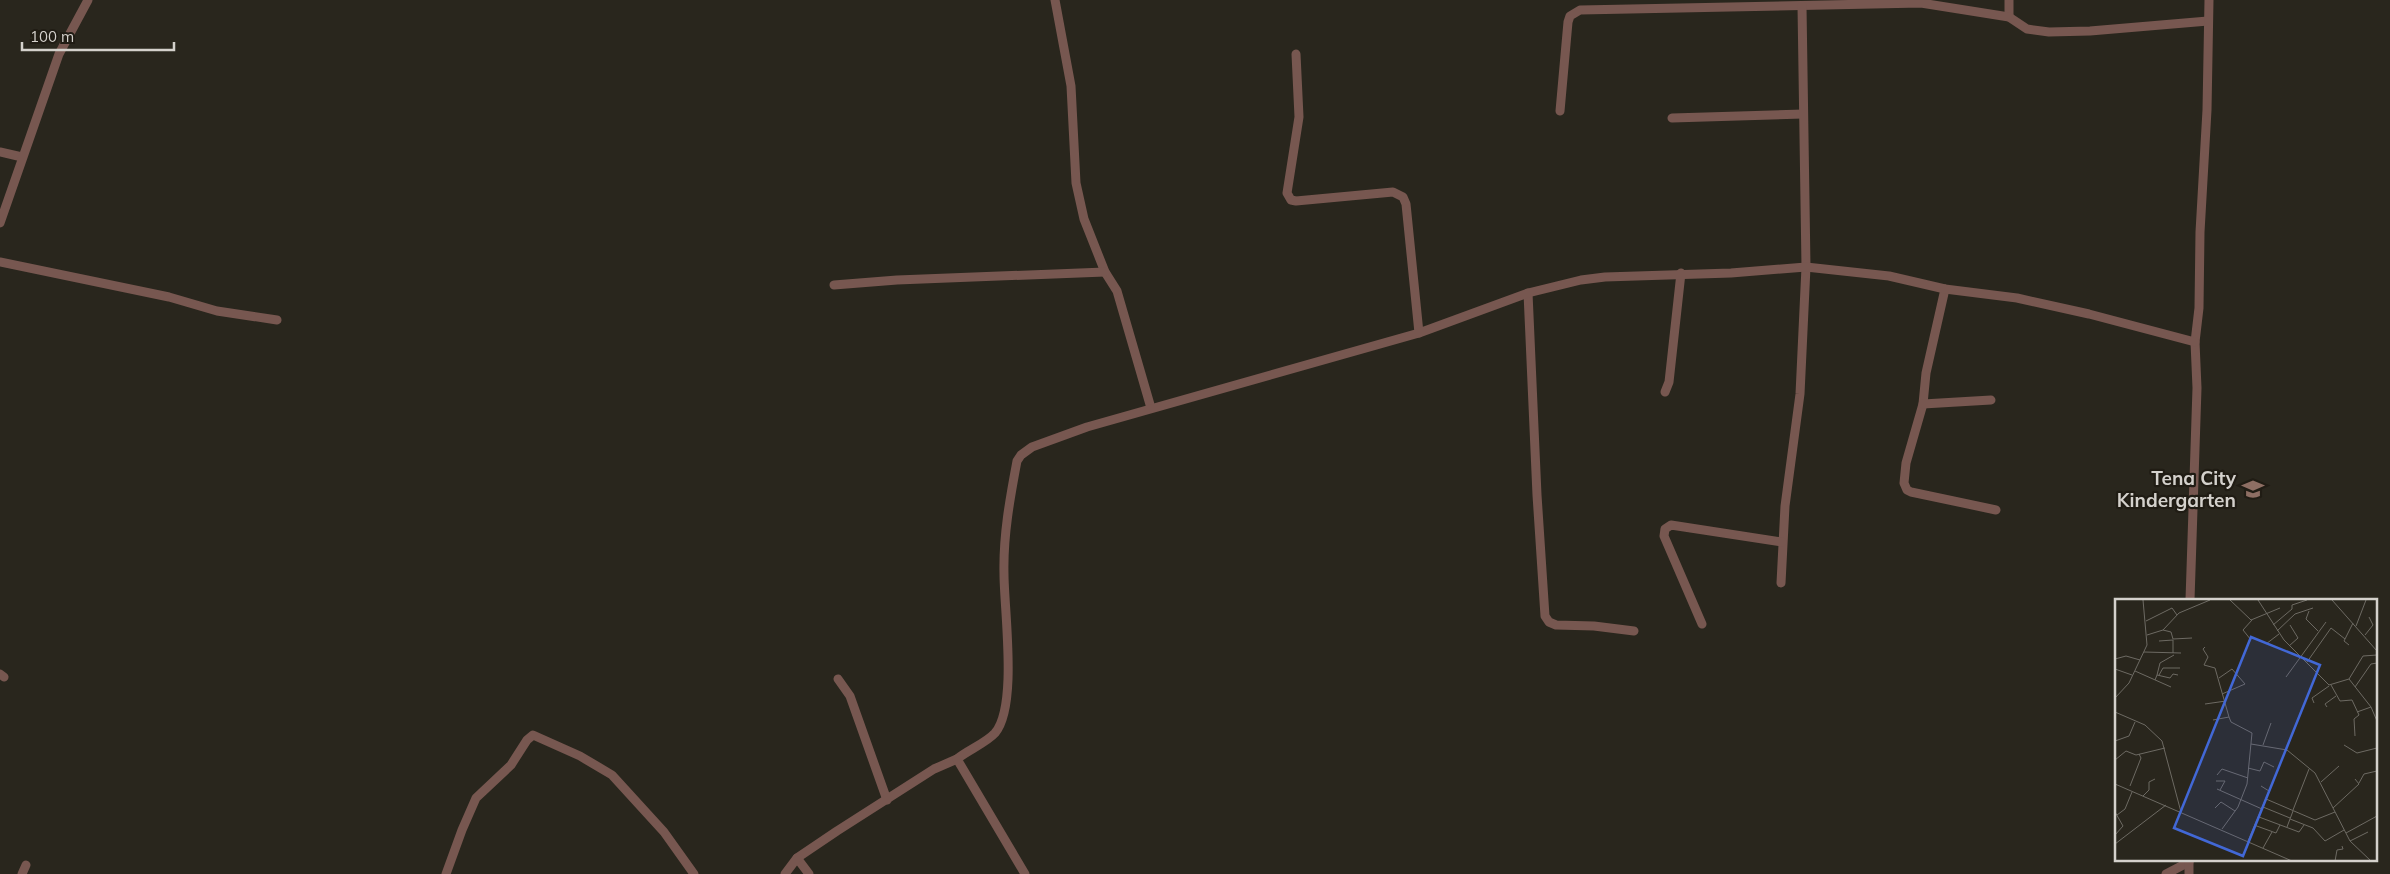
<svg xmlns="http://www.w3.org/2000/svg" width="2390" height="874" font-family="Mulish,sans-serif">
	<rect width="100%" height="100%" fill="#29261d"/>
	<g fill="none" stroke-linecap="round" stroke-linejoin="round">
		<g stroke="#775750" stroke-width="9">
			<polyline points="1055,0 1071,86 1076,183 1084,219 1105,272 1117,291 1151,408"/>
			<polyline points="2009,17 2009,0"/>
			<polyline points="1296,54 1299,117 1287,193 1291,200 1296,201 1393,192 1403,197 1406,204 1419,333"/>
			<polyline points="1560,111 1568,22 1570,16 1580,10 1921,3 2009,17 2027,29 2049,32 2090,31 2208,21"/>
			<polyline points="1672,118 1803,114"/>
			<polyline points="0,152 22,157"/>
			<polyline points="0,223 59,54 88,0"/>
			<polyline points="0,262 169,297 217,311 277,320"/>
			<polyline points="834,285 897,280 1105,272"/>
			<polyline points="1945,289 1926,373 1923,404 1906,463 1904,483 1907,490 1911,492 1996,510"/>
			<polyline points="1528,293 1537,495 1545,616 1549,622 1556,625 1594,626 1634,631"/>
			<polyline points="1665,392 1669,382 1681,273"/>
			<polyline points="1923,404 1991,400"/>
			<polyline points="1781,583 1785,506 1800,394 1806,267 1802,6"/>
			<polyline points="2190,600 2197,388 2195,342 2199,308 2200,232 2207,110 2209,0"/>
			<polyline points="1702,624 1664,536 1665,529 1671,525 1782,542"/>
			<polyline points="0,674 4,677"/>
			<polyline points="838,679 850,696 887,800"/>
			<polyline points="797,858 809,874"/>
			<polyline points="22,874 26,865"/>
			<polyline points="446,874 462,830 476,798 511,765 527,740 533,735 580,756 612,775 664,832 694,874"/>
			<polyline points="785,874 797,858 837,831 934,769 957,759"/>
			<path d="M 1025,874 L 957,759 C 968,750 986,743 995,733 C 1018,706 1004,610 1004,574 C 1003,536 1010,498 1017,461 L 1021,455 L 1032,447 L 1087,427 L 1419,333 L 1528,293 L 1581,280 L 1605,277 L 1731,273 L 1806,267 L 1889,276 L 1945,289 L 2017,298 L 2089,314 L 2195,342"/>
			<polyline points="2166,874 2189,862"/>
			<polyline points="2189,874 2189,860"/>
		</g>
	</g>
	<defs>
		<g id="school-bare" transform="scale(1.725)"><path d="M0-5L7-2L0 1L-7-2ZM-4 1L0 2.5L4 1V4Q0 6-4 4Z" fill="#8d6e63" stroke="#201c14" stroke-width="2.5" paint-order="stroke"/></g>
	</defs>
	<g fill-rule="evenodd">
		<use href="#school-bare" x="2253" y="489"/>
	</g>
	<g text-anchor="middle" stroke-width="4.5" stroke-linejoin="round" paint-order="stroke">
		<g font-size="19" font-weight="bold" fill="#d4d1cc" stroke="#201c14" text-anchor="end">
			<text x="2236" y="485">Tena City<tspan x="2236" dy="22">Kindergarten</tspan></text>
		</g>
	</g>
	<g transform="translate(2115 599)">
		<rect width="262" height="262" fill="#29261d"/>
		<path fill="none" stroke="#6d6a63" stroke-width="1" d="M 115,1 L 136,21 L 165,9M 143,1 L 169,41 L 214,86 L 234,80 L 248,57 L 262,56M 217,1 L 262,52M 194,12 L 191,20 L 203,32M 31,22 L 57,9 L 62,16M 158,26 L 177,10 L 177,6 L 192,1M 241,27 L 251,1M 48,31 L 64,14 L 95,1M 162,32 L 180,15 L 198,9M 32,36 L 48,31 L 56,33 L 58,40 L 77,39M 250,36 L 258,26 L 254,18M 136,41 L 128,31 L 137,21M 44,42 L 58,41 L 58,54M 151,45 L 164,35M 234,46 L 229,42 L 238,24M 174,47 L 183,39 L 175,26M 90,48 L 88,50 L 93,58 L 89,66 L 100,69 L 114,118M 29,53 L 66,54M 0,60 L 11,57 L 25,61M 192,63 L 216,29 L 230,40M 0,70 L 17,76M 20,72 L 56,88M 42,76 L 45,64 L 59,56M 44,76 L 48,69 L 65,69M 171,78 L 211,23M 104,79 L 117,70 L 130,85 L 107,95M 234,80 L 256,108M 40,81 L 42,76 L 55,79 L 58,75 L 63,76M 216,86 L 225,102 L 237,101 L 244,116 L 239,120 L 240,137M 240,88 L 256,65 L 262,64M 0,99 L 14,84 L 32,46 L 28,1M 199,104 L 197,99 L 214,87M 90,105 L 111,102M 212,108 L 210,105 L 221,97M 0,113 L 30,126 L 47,142 L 66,213M 242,113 L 256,108 L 262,122M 98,121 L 114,118 L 116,123 L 137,134 L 132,185 L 123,208 L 107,230M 0,142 L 14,137 L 20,123M 136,145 L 172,151 L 200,174 L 235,242 L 256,262M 148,146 L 156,124M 229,146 L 242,154 L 262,149M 0,161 L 11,152 L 21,156 L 50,149M 133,169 L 145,172 L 149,163 L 159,168M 102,176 L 107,170 L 133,179M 101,182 L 110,182 L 105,191M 206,183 L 224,167M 244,184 L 249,175 L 262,172M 0,185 L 177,262M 15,187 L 26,159 L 24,155M 102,190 L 147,210M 28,197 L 34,191 L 34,183 L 40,180M 151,200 L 200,221 L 220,213M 148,208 L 175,219M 100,209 L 106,203 L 120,212M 218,209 L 244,185 L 240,180M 178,211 L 194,170M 0,213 L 8,227 L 0,236M 2,216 L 10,210 L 17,193M 144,218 L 184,233 L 189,226M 175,220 L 198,229 L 210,242 L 229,231M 139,226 L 161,234 L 165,226M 172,228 L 178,212M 231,234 L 262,217M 133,242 L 154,192 L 146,187M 235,242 L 253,233M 0,245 L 51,206M 148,249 L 157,233M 220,262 L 222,251 L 228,250 L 227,247"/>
		<path fill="#4268d6" fill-opacity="0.15" stroke="#4268d6" stroke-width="2.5" d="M 136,38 L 205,66 L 128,257 L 59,229 Z"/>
		<rect width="262" height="262" fill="none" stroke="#d4d1cc" stroke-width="2.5"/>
	</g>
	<path d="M22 42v8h152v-8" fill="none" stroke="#d4d1cc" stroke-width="2.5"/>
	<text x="30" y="42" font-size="15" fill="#d4d1cc" stroke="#201c14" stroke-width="4" paint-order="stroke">100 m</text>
</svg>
